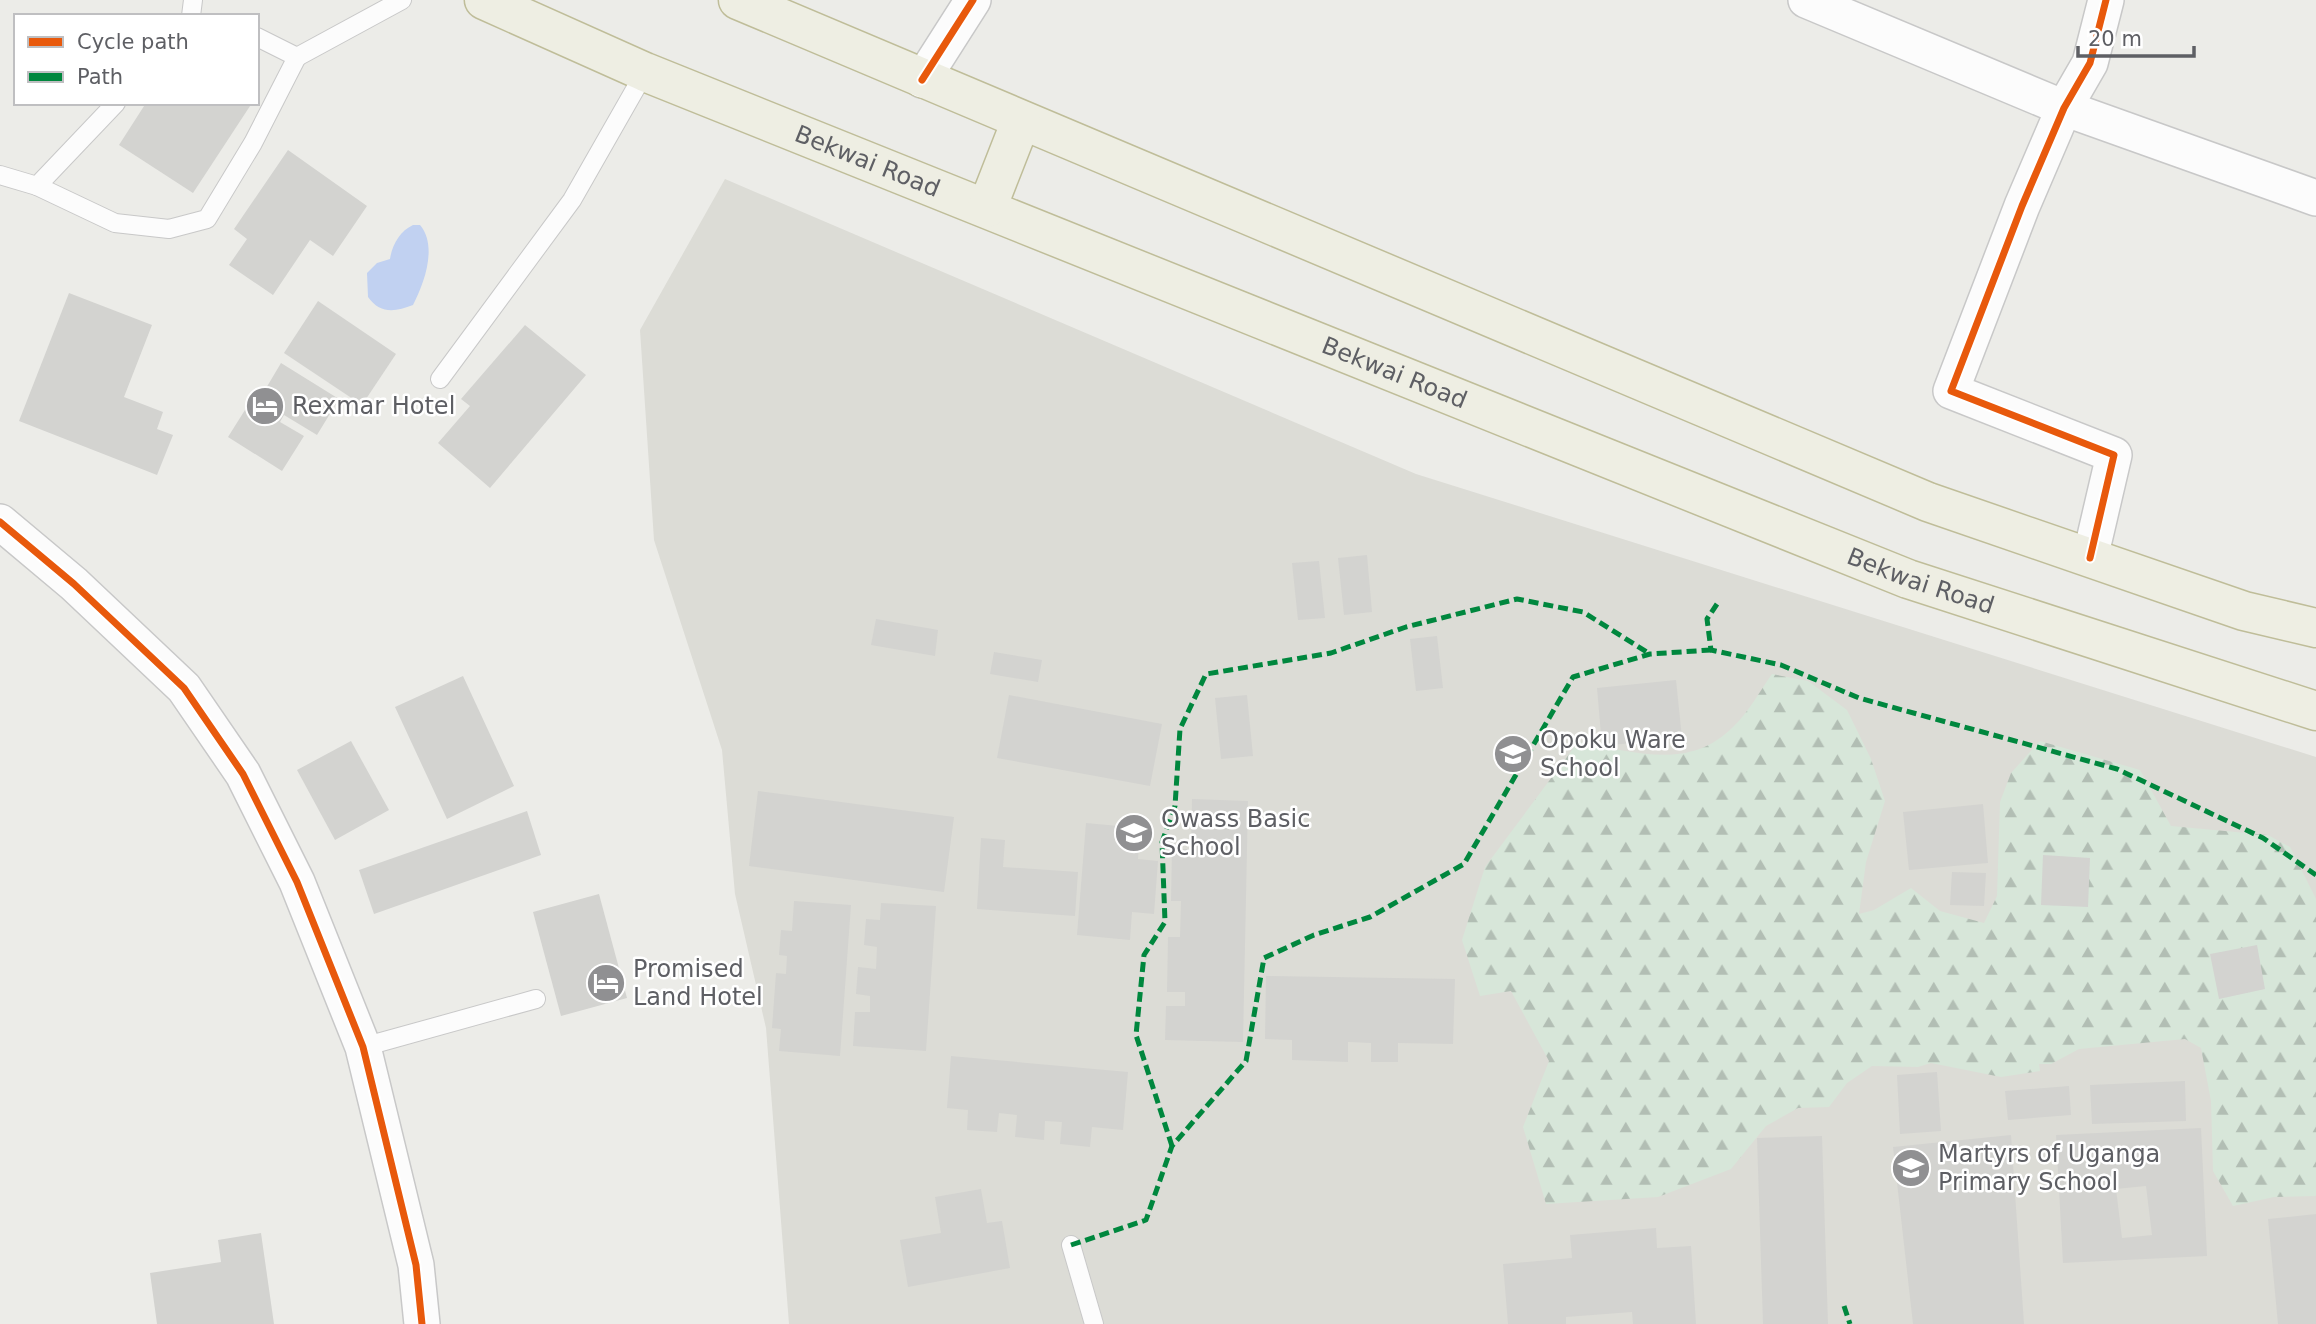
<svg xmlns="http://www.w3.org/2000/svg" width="2316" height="1324" font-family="'DejaVu Sans',sans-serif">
	<defs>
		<pattern id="forest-firs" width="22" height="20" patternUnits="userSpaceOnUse" patternTransform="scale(1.75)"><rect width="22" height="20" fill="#d7e6d9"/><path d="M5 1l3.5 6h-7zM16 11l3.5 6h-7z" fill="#b2beb4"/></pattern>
	</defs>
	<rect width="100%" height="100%" fill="#ecece8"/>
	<polygon fill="#dcdcd6" points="725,179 1416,474 2316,757 2316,1324 789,1324 766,1028 735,894 722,750 654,540 640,330"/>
	<path fill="url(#forest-firs)" d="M 1772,674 L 1808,681 L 1847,710 L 1871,759 L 1885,801 L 1866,862 L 1859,914 L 1874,910 L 1911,888 L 1940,911 L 1984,923 L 1997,896 L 2000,802 L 2011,773 L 2040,741 L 2140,770 L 2171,826 L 2268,835 L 2290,847 L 2316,899 L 2316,1196 L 2274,1197 L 2233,1206 L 2213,1171 L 2211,1101 L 2201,1048 L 2185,1039 L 2079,1049 L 2051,1064 L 2039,1064 L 2040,1071 L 2001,1077 L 1931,1063 L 1918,1067 L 1872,1066 L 1847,1083 L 1829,1107 L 1798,1108 L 1766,1126 L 1731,1169 L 1658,1197 L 1546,1204 L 1523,1127 L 1549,1061 L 1511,991 L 1480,996 L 1462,940 L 1485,867 L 1578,742 C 1633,751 1688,772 1733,727 C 1748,713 1760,691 1772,674 Z"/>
	<path fill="#c1d1f1" d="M 413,225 L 420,225 C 438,246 424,284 413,305 C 395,312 380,314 368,297 L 367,273 L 377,263 L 390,259 C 392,245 400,231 413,225 Z"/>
	<g fill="#d3d3d0" fill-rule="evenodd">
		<polygon points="146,103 245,103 250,106 193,193 119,145"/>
		<polygon points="288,150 367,206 333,256 310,240 273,295 229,265 247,239 234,229"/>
		<polygon points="69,293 152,325 124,397 163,412 157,429 173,435 157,475 19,421"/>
		<polygon points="318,301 396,354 362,405 284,353"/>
		<polygon points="525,325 586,375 490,488 438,443 470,406 461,399"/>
		<polygon points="281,363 339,399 317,435 284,415 280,422 304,436 282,471 228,437 250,402 264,411 267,406 259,400"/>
		<polygon points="1367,555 1372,612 1344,615 1338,558"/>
		<polygon points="1319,561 1325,618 1298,620 1292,563"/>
		<polygon points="876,619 938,630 935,656 871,645"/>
		<polygon points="1437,636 1443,688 1416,691 1410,639"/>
		<polygon points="994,652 1042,660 1038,682 990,674"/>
		<polygon points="463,676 514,786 447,819 395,707"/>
		<polygon points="1676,680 1682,738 1602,746 1597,688"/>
		<polygon points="1009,695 1162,724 1150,786 997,758"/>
		<polygon points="1247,695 1253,756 1221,759 1215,698"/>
		<polygon points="351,741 389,810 335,840 297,770"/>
		<polygon points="758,791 954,817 944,892 749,866"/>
		<polygon points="1192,799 1248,801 1243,1042 1165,1040 1166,1006 1185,1006 1185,992 1167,992 1168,937 1180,937 1181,901 1171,901 1172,849 1191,849"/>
		<polygon points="1983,804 1988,863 1909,870 1903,812"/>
		<polygon points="527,811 541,855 374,914 359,870"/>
		<polygon points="1086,823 1140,828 1138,859 1158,861 1154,914 1132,912 1130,940 1077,935"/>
		<polygon points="981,838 1005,840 1003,867 1078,872 1075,916 977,909"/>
		<polygon points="2043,855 2090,858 2088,907 2041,905"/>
		<polygon points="1952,872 1986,873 1984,906 1950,905"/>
		<polygon points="599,894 627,998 561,1016 533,912"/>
		<polygon points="794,901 851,905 840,1056 779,1051 781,1029 772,1028 776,973 786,974 787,956 779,955 781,930 792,931"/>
		<polygon points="881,903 936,906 926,1051 853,1046 855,1012 870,1012 870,996 856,994 858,967 876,969 877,947 864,945 866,919 880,920"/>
		<polygon points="2257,945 2265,989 2219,999 2210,954"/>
		<polygon points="1266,976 1455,979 1453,1044 1398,1043 1398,1062 1371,1062 1371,1043 1348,1042 1348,1062 1292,1060 1292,1040 1265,1039"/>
		<polygon points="951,1056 1128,1072 1123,1130 1092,1127 1090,1147 1060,1144 1062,1122 1045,1121 1044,1140 1015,1137 1017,1115 999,1113 997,1132 967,1130 968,1110 947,1108"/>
		<polygon points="1937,1072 1941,1131 1900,1134 1897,1075"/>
		<polygon points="2185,1081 2186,1121 2092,1124 2090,1085"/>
		<polygon points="2069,1086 2071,1115 2008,1120 2005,1091"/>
		<path d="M 2201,1128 L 2207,1256 L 2063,1263 L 2056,1135 ZM 2146,1186 L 2152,1235 L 2122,1238 L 2116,1189 Z"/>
		<polygon points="2011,1135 2024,1324 1913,1324 1893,1147"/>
		<polygon points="1822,1136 1828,1324 1763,1324 1757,1138"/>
		<polygon points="981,1189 987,1223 1002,1221 1010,1268 908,1287 900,1240 941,1233 935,1197"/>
		<polygon points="2316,1214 2316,1324 2278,1324 2268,1219"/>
		<polygon points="1656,1228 1657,1248 1691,1246 1696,1324 1633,1324 1632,1312 1566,1317 1566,1324 1508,1324 1503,1264 1572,1258 1570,1235"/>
		<polygon points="261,1233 274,1324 157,1324 150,1273 221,1262 218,1240"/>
	</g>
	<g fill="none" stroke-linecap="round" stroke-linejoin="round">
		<g stroke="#c8c8c8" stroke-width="20">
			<g id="lane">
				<polyline points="191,16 193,0"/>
				<polyline points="257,37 297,57 402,0"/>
				<polyline points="0,175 37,186 116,103"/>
				<polyline points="37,186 115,223 169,229 207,219 253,143 297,57"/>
				<polyline points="440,379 572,200 645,72"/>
				<polyline points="363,1047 536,999"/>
				<polyline points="1071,1245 1094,1324"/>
			</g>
		</g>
		<g stroke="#c8c8c8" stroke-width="38">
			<g id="street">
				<polyline points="1806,0 2064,108 2316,198"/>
				<polyline points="922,80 973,0"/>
				<polyline points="0,522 74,584 184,688 243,774 297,882 363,1047 416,1265 422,1324"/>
				<polyline points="2090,558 2114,455 1951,391 2022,206 2064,108 2090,63 2106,0"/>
			</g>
		</g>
		<g stroke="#bfbd99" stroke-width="41">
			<g id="highway">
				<path id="s1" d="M 484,0 L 645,72 L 1908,579 L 2316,711"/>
				<polyline points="738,0 1928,502 2244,611 2316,628"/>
				<polyline points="987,208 1021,121"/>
			</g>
		</g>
		<use href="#lane" stroke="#fcfcfc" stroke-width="18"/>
		<use href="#street" stroke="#fcfcfc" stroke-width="35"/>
		<use href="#highway" stroke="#eeeee3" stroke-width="38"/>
		<g stroke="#00873e" stroke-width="5" stroke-dasharray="10 5" stroke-linecap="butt">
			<polyline points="1717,604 1707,619 1711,650 1781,665 1859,698 2117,769 2263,838 2316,875"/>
			<polyline points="1172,1146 1136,1035 1144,955 1165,922 1162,842 1175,806 1180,729 1206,674 1331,653 1406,627 1517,599 1583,612 1650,654"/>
			<polyline points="1071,1245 1146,1220 1172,1146 1246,1061 1264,958 1314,935 1370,917 1464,864 1573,677 1650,654 1711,650"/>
			<polyline points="1844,1306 1850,1324"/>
		</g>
		<g stroke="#fff" stroke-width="11">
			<g id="cycleway">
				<polyline points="922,80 973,0"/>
				<polyline points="0,522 74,584 184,688 243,774 297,882 363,1047 416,1265 422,1324"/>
				<polyline points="2090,558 2114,455 1951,391 2022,206 2064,108 2090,63 2106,0"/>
			</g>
		</g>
		<use href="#cycleway" stroke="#e8590c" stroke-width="7"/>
	</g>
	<defs>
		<g id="hotel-disc" transform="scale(2.0125)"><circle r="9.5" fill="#909092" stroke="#fff"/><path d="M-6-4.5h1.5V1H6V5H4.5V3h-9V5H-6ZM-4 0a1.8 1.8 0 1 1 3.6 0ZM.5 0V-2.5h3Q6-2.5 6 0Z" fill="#fff"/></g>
		<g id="school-disc" transform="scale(2.0125)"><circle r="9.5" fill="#909092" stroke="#fff"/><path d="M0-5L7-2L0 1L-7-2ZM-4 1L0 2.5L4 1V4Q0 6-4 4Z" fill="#fff"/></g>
	</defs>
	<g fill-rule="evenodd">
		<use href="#hotel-disc" x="265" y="406"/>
		<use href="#school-disc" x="1513" y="754"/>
		<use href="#school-disc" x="1134" y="833"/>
		<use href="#hotel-disc" x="606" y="983"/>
		<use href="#school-disc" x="1911" y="1168"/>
	</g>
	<g text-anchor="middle" stroke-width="5" stroke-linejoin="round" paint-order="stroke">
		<g font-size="24" fill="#5e5f64" stroke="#fff">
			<text dy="8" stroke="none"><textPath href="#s1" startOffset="416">Bekwai Road</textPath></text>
			<text dy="8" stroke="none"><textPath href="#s1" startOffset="984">Bekwai Road</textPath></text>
			<text dy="8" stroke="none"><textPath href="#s1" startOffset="1550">Bekwai Road</textPath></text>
		</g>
		<g font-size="24" fill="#5e5f64" stroke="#fff" text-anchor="start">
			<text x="292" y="414">Rexmar Hotel</text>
			<text x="1540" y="748">Opoku Ware<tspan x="1540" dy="28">School</tspan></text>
			<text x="1161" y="827">Owass Basic<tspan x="1161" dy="28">School</tspan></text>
			<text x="633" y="977">Promised<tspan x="633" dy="28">Land Hotel</tspan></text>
			<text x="1938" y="1162">Martyrs of Uganga<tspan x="1938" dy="28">Primary School</tspan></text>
		</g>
	</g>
	<rect x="14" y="14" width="245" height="91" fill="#ffffff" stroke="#bfbfc1" stroke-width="2"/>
	<rect x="28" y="37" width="35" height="10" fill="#e8590c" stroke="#bfbfc1" stroke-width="2"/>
	<text x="77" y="49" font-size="21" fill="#5e5f64">Cycle path</text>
	<rect x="28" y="72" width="35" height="10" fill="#00873e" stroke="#bfbfc1" stroke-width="2"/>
	<text x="77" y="84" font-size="21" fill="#5e5f64">Path</text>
	<path d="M2078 46v10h116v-10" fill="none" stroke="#5e5f64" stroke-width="3.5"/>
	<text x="2088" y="46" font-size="21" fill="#5e5f64" stroke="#ffffff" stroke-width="5" paint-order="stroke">20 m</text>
</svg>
